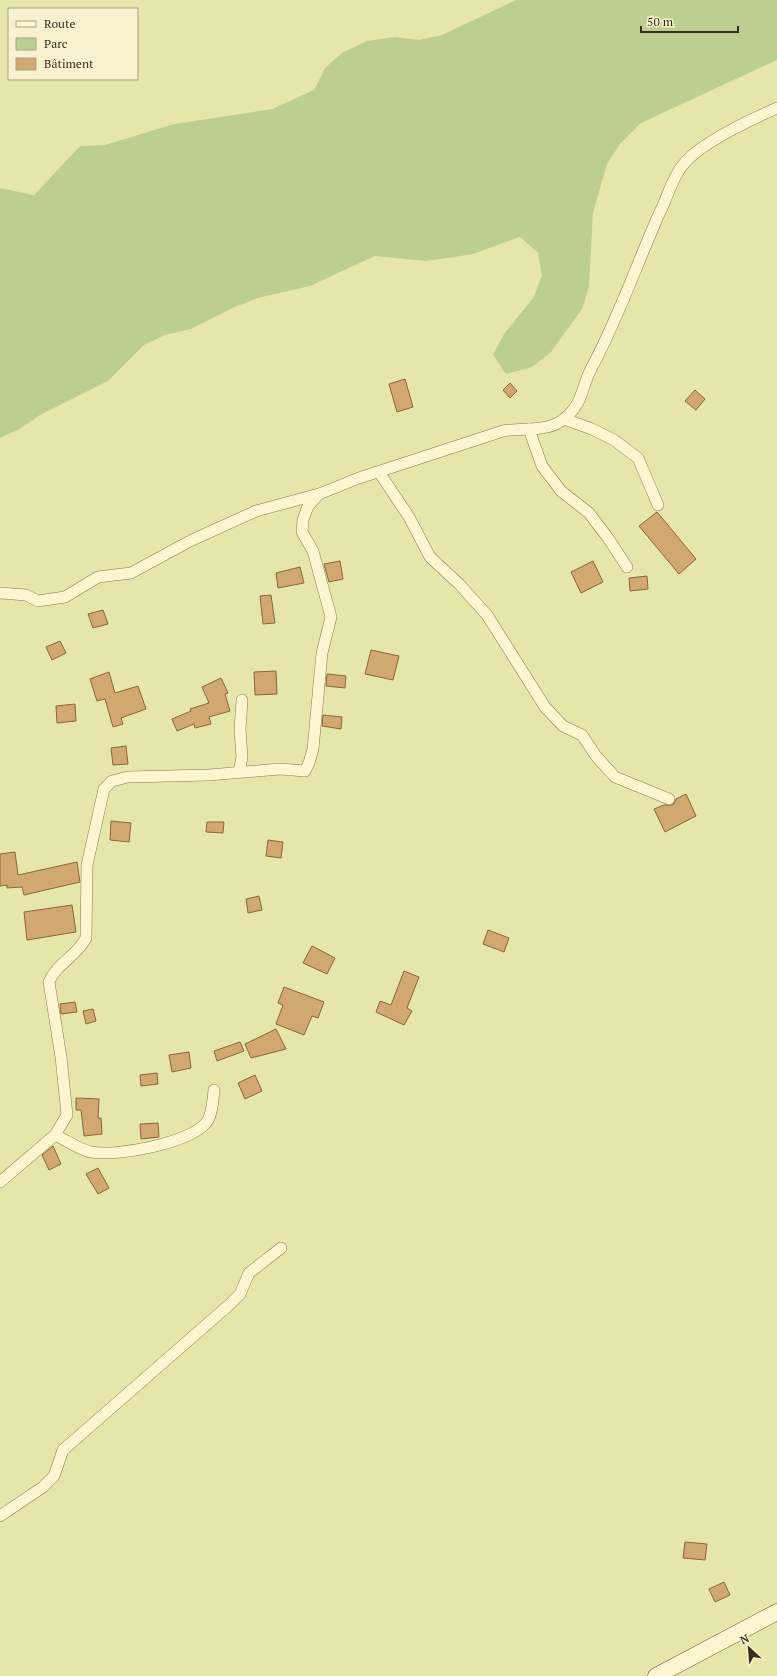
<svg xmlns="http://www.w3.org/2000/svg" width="777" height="1676" font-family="'PT Serif',serif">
	<rect width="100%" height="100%" fill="#f0e9bd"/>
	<g fill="#e6e6aa" fill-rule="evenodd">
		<path d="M 0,0 L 516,0 L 442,35 L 419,40 L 395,37 L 367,41 L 342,53 L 325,68 L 314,90 L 273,109 L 174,124 L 105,145 L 80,146 L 34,195 L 0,188 ZM 9,9 L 137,9 L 137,79 L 9,79 Z"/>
		<polygon points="777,60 777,1676 0,1676 0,438 18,430 40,415 108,381 144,345 165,335 191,329 235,307 258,298 310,286 375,256 425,261 448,258 473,254 520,237 538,253 542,276 533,298 504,334 551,352 582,309 589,287 593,213 607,164 620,144 640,123"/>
	</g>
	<polygon fill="#bdce91" points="516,0 777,0 777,60 641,123 620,144 607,164 593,213 589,287 582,309 551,352 532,367 506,374 493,355 504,334 533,298 542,276 538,253 520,237 473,254 448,258 425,261 375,256 310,286 258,298 235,307 191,329 165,335 144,345 108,381 40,415 18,430 0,438 0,188 34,195 80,146 105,145 174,124 272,109 314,90 325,68 342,53 367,41 395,37 419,40 442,35"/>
	<g fill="#d1a870" stroke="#89663a">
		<polygon points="405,379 413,407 397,412 389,384"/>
		<polygon points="510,383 517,391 510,398 503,390"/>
		<polygon points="695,390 705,399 696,410 685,401"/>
		<polygon points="657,512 696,559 679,574 639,526"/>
		<polygon points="340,561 343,579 329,582 324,564"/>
		<polygon points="593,561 603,582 581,593 571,572"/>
		<polygon points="300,567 304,583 278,588 276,573"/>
		<polygon points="647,576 648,589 630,591 629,578"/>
		<polygon points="271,595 275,623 263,624 260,596"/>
		<polygon points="103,610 108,624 93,628 88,614"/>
		<polygon points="60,641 66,653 52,660 46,647"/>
		<polygon points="371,650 399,656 393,680 365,674"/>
		<polygon points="276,671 277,694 255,695 254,672"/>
		<polygon points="109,672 115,693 138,686 146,709 121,718 123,724 113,727 105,699 97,701 90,679"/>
		<polygon points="327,674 346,676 345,688 326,686"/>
		<polygon points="221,678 228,693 225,694 230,711 209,717 211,724 195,728 194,724 177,731 172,719 191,711 190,709 209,703 202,687"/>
		<polygon points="75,704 76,721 57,723 56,706"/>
		<polygon points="323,715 342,717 341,729 322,726"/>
		<polygon points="126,746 128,764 113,765 111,748"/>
		<polygon points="686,794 696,816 665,832 654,809 664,805 673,805 676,799"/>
		<polygon points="111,821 131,823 129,842 110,840"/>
		<polygon points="207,822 224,822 223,833 206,832"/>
		<polygon points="268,840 283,842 281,858 266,856"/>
		<polygon points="15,852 18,875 77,862 80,882 24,895 22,887 7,888 7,885 0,886 0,854"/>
		<polygon points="259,896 262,910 248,913 246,899"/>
		<polygon points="72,905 76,932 27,940 24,912"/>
		<polygon points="488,930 509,938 504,952 483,944"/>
		<polygon points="312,946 335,958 327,974 303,963"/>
		<polygon points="404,971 419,977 407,1008 412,1011 404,1025 376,1012 380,1001 391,1005"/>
		<polygon points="284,987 324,1002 318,1018 312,1016 304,1035 276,1024 283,1005 278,1003"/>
		<polygon points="75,1002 77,1012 61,1014 60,1004"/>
		<polygon points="93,1009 96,1021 86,1024 83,1011"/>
		<polygon points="276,1029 286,1049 251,1058 245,1044"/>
		<polygon points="240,1042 244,1051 217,1061 214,1051"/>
		<polygon points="189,1052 191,1068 172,1072 169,1055"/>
		<polygon points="157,1073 158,1084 141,1086 140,1075"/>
		<polygon points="255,1075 262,1091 245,1099 238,1083"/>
		<polygon points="76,1098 99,1099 98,1118 101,1118 102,1134 84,1136 81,1110 76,1110"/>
		<polygon points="158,1123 159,1137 141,1139 140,1124"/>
		<polygon points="53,1146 61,1164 49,1170 42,1155"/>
		<polygon points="98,1168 109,1188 98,1194 86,1174"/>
		<polygon points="685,1542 707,1544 705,1560 683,1558"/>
		<polygon points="724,1582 730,1595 715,1602 709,1589"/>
	</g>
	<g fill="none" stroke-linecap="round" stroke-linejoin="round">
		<g stroke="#897955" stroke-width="12">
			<g id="street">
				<polyline points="564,419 592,429 614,440 638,458 658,505"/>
				<polyline points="529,429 542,466 561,491 589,513 608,538 627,567"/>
				<polyline points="379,472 409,517 430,557 459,584 487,615 545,707 563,726 582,735 596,756 615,777 669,799"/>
				<path d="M 0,593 L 26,595 L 38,601 L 65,597 L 98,577 L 131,573 L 190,541 L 256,511 L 319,494 L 359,478 L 503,431 C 523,427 547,433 564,419 C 584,403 581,387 592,367 C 619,317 637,263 660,212 C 667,198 673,177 682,166 C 698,144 752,119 777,108"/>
				<polyline points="239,772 242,757 240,729 242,700"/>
				<path d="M 55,1135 L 67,1115 L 61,1057 L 49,982 C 56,964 77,956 86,938 L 87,865 L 104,789 L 112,781 L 128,777 L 209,775 L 280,769 L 305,771 L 309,763 L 313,749 L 322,653 L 331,617 L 313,551 L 302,532 L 303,520 L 308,506 L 319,494"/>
				<path d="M 0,1182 L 55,1135 C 66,1140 80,1150 91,1152 C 118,1157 188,1143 206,1123 C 212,1116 213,1100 214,1090"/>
				<polyline points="0,1516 43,1487 54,1476 63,1450 229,1305 240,1294 249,1273 281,1248"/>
			</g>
		</g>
		<g stroke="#6a5939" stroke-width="17">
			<polyline id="secondary" points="656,1676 777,1612"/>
		</g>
		<use href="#street" stroke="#fbf5d0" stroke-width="11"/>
		<use href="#secondary" stroke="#fbf5d0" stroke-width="16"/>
	</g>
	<rect x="8" y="8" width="130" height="72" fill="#f7f2cd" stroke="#aaa386"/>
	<rect x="16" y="21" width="20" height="6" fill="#fbf5d0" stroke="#aaa386"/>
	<text x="44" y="28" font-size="12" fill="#372d1b">Route</text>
	<rect x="16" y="38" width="20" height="12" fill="#bdce91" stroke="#aaa386"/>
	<text x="44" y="48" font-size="12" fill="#372d1b">Parc</text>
	<rect x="16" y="58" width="20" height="12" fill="#d1a870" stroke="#aaa386"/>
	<text x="44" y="68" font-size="12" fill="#372d1b">Bâtiment</text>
	<g transform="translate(749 1648) rotate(334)" stroke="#f7f2cd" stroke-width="3" paint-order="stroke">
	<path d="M0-3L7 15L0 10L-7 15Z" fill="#372d1b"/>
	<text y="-6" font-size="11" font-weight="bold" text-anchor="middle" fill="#372d1b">N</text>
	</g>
	<path d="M641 26v6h97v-6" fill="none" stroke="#372d1b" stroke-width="2"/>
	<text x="647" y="26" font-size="12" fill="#372d1b" stroke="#f7f2cd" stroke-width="3" paint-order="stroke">50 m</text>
</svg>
